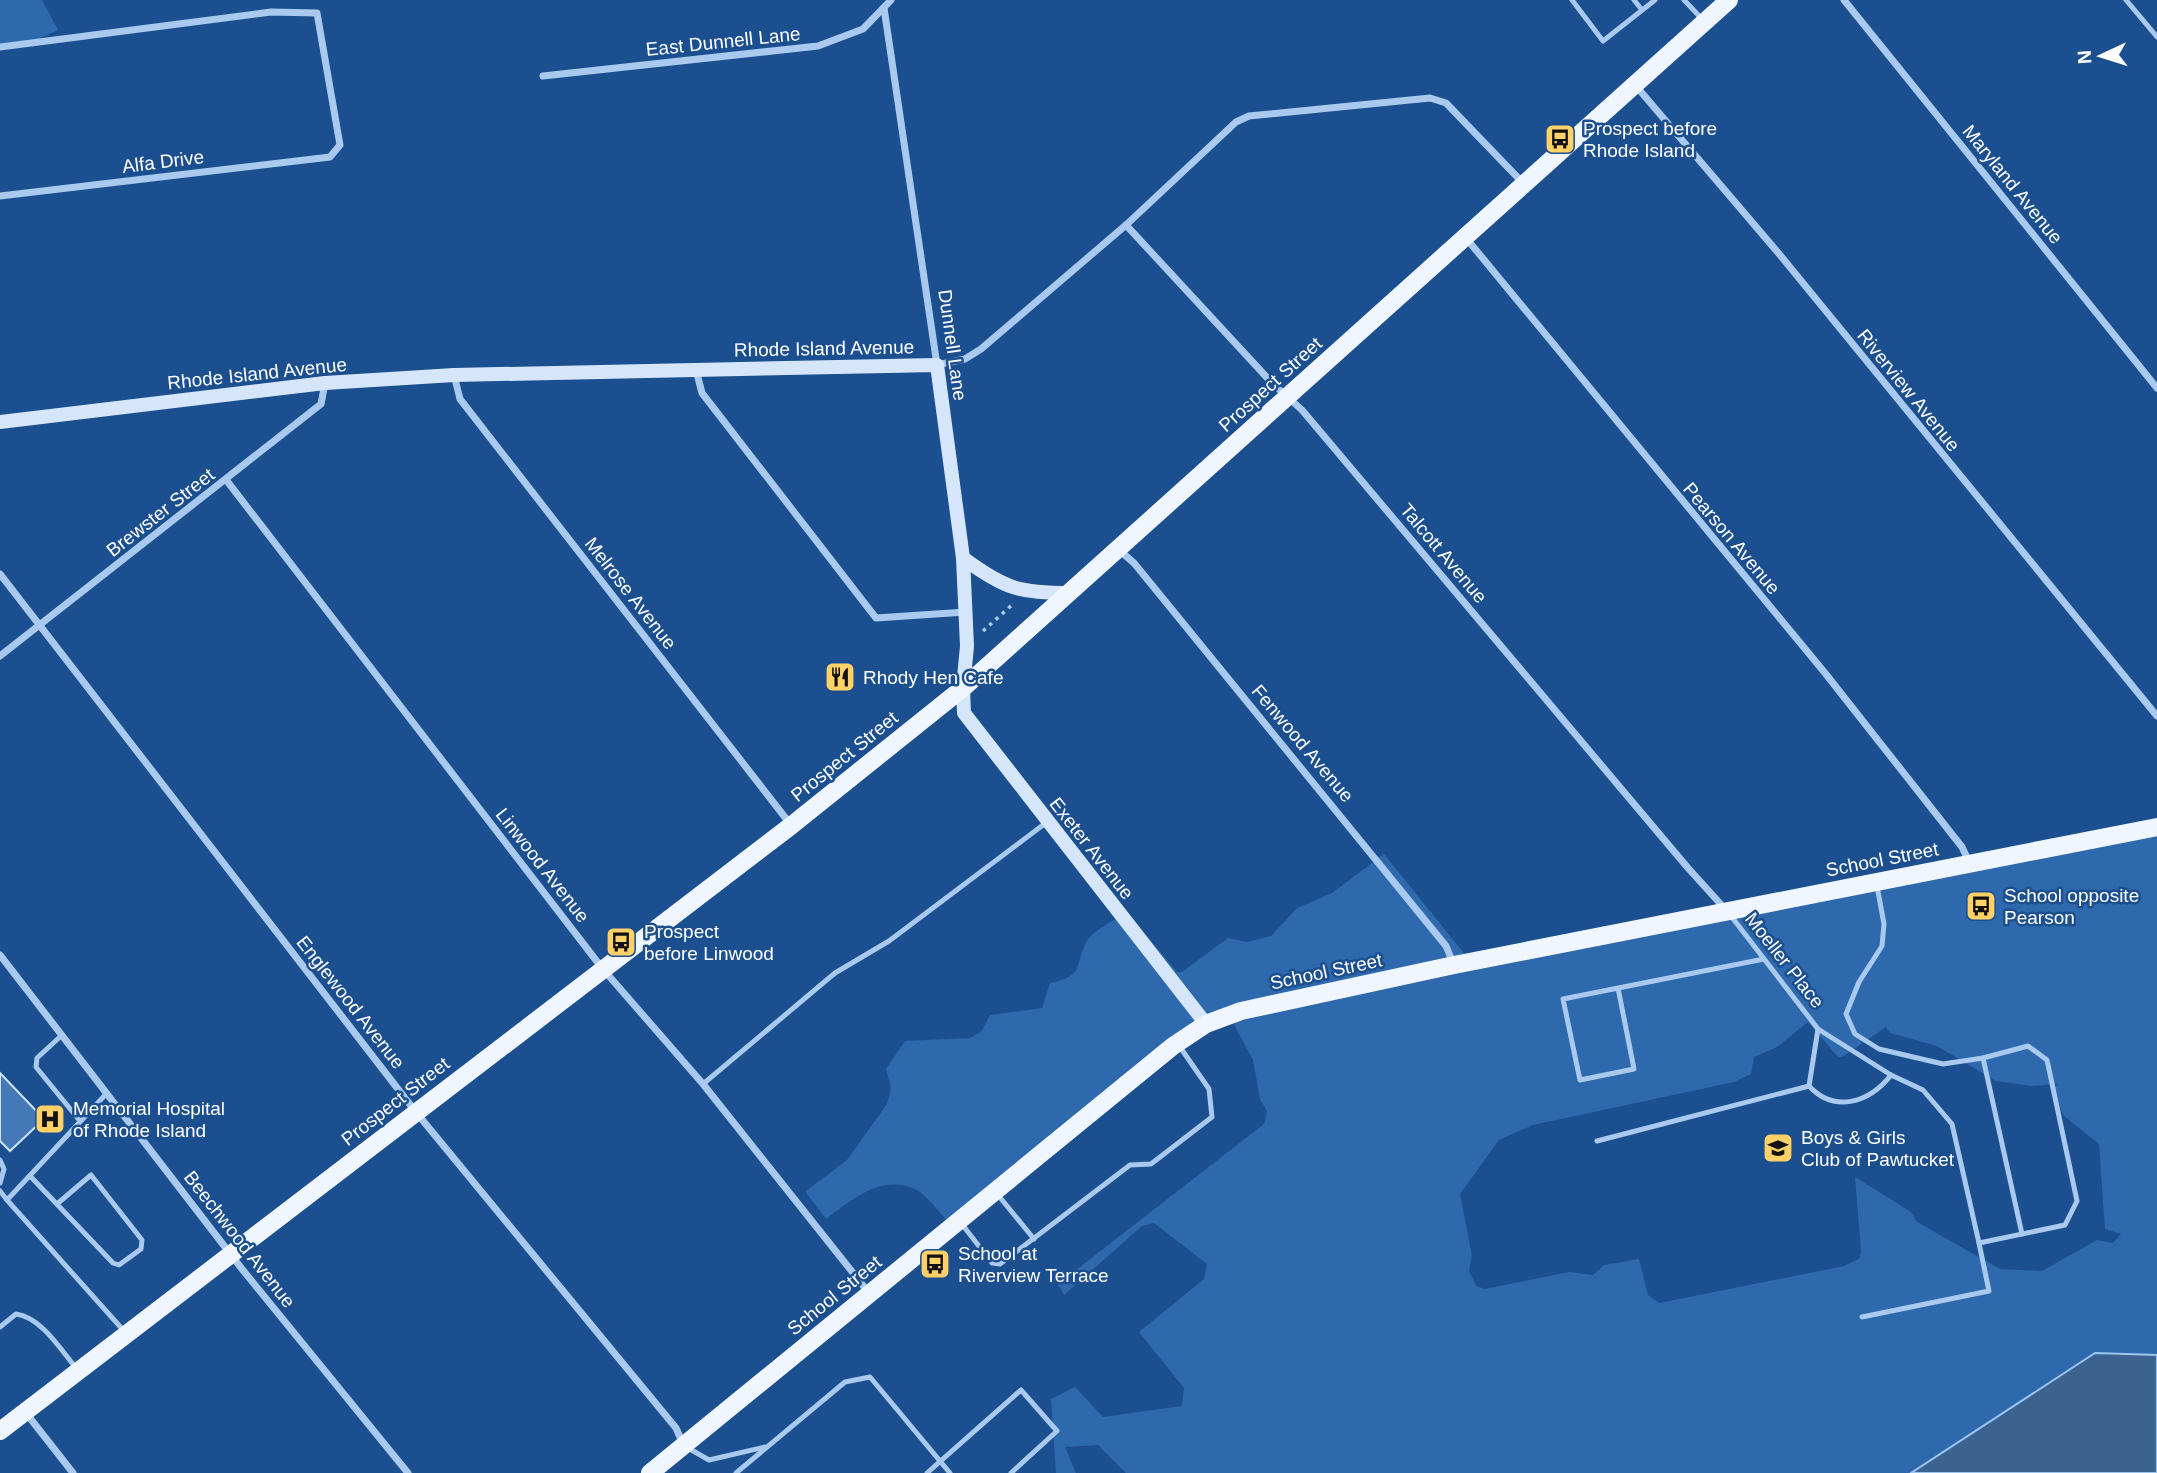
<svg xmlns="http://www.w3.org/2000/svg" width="2157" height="1473" font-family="Helvetica,sans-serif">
	<rect width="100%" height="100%" fill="#1b4f8f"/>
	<g fill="#2e69ad" fill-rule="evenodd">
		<polygon points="0,0 42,0 58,30 29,43 0,46"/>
		<path d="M 2157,827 L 2157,1363 L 1936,1473 L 1126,1473 L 1098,1445 L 1065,1447 L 1076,1473 L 1056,1473 L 1051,1399 L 1075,1387 L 1103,1417 L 1182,1406 L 1184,1388 L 1139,1332 L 1204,1279 L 1207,1264 L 1154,1223 L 1142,1226 L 1064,1295 L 1058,1284 L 1264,1124 L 1267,1111 L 1260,1099 L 1253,1060 L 1231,1019 L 1217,1021 L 954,1229 C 945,1219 926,1194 915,1189 C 880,1174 852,1200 826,1219 L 807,1194 L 806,1191 L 847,1160 L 887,1104 L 891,1088 L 886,1069 L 905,1041 L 970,1038 L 981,1032 L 990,1015 L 1042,1008 L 1050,983 C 1087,975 1073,965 1087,941 C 1093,930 1116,920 1127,912 L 1177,972 L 1182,972 L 1228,938 L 1247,942 L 1271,936 L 1297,908 L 1332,893 L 1384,854 L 1467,957 ZM 1808,1022 L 1838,1057 L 1842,1057 L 1886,1027 L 1890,1033 L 1937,1046 L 1996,1081 L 2031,1086 L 2058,1084 L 2051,1090 L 2064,1116 L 2099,1144 L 2105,1229 L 2121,1234 L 2113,1243 L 2097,1240 L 2042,1271 L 2000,1269 L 1917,1222 L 1911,1212 L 1855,1177 L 1861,1251 L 1859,1259 L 1844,1266 L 1659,1303 L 1648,1295 L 1639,1259 L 1604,1265 L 1593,1275 L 1569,1272 L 1485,1289 L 1476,1286 L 1469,1271 L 1472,1256 L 1460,1194 L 1499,1140 L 1533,1125 L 1734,1082 L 1751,1074 L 1754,1057 L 1777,1047 Z"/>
	</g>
	<polygon fill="#3c6290" stroke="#9cc4f0" stroke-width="2" points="2095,1353 2157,1355 2157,1473 1911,1473"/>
	<polygon fill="#4478b7" stroke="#cfe3fa" stroke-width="2" points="0,1073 44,1119 10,1151 0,1141"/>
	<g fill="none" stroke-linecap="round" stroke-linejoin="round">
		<polyline stroke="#a9c9ee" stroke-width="3.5" stroke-dasharray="3.5 5" stroke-linecap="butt" points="983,631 1013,604"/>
		<g stroke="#a9c9ee" stroke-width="5">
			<polyline points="1572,0 1603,41 1655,0"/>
			<polyline points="1634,0 1642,10"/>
			<polyline points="1684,0 1703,20"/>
			<polyline points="2126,0 2157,37"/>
			<polyline points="1731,916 1818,1029 1891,1075 1923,1090 1952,1124 1979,1243 2065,1225 2077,1201 2047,1060 2028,1046 1983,1058 1943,1064 1879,1049 1855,1034 1846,1014 1859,982 1882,946 1884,924 1877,886"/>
			<polyline points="1618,988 1634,1069 1580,1080 1563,999 1764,959"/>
			<polyline points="62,1035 37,1058 36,1067 80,1121"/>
			<polyline points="1983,1058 2022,1234"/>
			<polyline points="703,1084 835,973 889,941 1047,822"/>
			<path d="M 1809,1086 C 1835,1114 1870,1102 1891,1075"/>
			<polyline points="1809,1086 1818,1029"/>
			<polyline points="107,1093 7,1200 124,1331"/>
			<polyline points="1597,1141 1809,1086"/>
			<polyline points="0,1160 4,1169 0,1183"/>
			<polyline points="30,1176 113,1263 119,1265 141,1249 142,1240 91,1175 57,1204"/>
			<polyline points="0,1191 7,1200"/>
			<polyline points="998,1195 1034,1239"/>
			<polyline points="961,1223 992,1263 1000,1264 1130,1165 1151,1164 1212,1117 1209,1089 1180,1047"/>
			<polyline points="1862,1317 1989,1291 1979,1243"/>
			<path d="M 0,1327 L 16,1314 C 41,1317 61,1350 76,1368"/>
			<polyline points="688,1448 709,1460 765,1447"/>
			<polyline points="736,1473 845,1382 870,1377 950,1473"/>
			<polyline points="927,1473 1021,1390 1057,1431 1011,1473"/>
		</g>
		<g stroke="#a9c9ee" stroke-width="7">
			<polyline points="1844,0 2157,388"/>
			<polyline points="884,8 937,365 965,359 981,349 1126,225 1236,122 1249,116 1430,98 1446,103 1523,183"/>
			<polyline points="0,47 271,12 317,13 340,145 330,157 0,196"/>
			<polyline points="543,76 818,46 863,29 891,0"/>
			<polyline points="1636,86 1780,255 2157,716"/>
			<polyline points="1126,225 1273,384 1302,410 1688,868 1726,910"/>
			<polyline points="1466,238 1825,673 1962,847 1969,862"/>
			<polyline points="696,370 702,393 876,618 966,612"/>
			<polyline points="454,375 460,399 791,825"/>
			<polyline points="227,481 602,968 703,1084 869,1293"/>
			<polyline points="1119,550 1134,563 1446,946 1454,965"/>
			<polyline points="0,574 415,1111 676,1428 683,1444"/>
			<polyline points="0,656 321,404 325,383"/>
			<polyline points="0,955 242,1269 408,1473"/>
			<polyline points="26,1413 73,1473"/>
		</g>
		<g stroke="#d6e6fa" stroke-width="14">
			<polyline points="0,422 325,383 454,375 937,365 963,558 967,646 963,688 964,713 1206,1024"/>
			<path d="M 963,558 C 1005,589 1019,593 1071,593"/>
		</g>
		<g stroke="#f0f6ff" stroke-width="18">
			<polyline points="0,1431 792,825 963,688 1729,0"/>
			<polyline points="650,1473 1173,1046 1206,1024 1241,1011 1454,965 2157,827"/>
		</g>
	</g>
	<defs>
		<g id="bus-square" transform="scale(1.575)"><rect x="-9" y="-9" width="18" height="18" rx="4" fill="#ffd166" stroke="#1b4f8f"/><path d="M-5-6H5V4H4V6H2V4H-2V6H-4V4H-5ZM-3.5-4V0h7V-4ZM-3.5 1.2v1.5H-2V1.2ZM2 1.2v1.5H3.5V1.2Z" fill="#111"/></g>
		<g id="restaurant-square" transform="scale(1.575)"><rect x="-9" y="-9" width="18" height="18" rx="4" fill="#ffd166" stroke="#1b4f8f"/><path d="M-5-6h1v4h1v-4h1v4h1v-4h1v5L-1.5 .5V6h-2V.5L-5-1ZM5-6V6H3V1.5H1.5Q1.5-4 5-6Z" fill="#111"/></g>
		<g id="hospital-square" transform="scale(1.575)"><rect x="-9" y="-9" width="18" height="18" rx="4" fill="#ffd166" stroke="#1b4f8f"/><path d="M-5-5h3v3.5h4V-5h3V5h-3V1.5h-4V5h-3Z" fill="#111"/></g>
		<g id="school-square" transform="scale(1.575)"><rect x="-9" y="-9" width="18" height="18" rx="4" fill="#ffd166" stroke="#1b4f8f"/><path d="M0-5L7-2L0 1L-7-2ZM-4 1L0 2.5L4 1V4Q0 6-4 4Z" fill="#111"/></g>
	</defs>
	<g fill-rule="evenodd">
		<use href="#bus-square" x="1560" y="139"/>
		<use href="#restaurant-square" x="840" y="677"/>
		<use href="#bus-square" x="1981" y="906"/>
		<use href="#bus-square" x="621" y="942"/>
		<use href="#hospital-square" x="50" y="1119"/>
		<use href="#school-square" x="1778" y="1148"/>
		<use href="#bus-square" x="935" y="1264"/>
	</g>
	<g text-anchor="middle" stroke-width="5" stroke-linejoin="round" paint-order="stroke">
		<g font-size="19" fill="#fff" stroke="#1b4f8f">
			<text transform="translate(723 41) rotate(-6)" y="7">East Dunnell Lane</text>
			<text transform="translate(163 161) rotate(-7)" y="7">Alfa Drive</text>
			<text transform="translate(2013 184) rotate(51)" y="7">Maryland Avenue</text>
			<text transform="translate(953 345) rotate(82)" y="7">Dunnell Lane</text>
			<text transform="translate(824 348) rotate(-1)" y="7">Rhode Island Avenue</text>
			<text transform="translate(257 373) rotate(-6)" y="7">Rhode Island Avenue</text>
			<text transform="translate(1270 384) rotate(-42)" y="7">Prospect Street</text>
			<text transform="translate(1909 390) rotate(51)" y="7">Riverview Avenue</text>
			<text transform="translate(160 512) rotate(-38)" y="7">Brewster Street</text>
			<text transform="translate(1732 538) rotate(50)" y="7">Pearson Avenue</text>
			<text transform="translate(1444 553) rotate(50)" y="7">Talcott Avenue</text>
			<text transform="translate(631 593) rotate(52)" y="7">Melrose Avenue</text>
			<text transform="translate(1303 743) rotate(50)" y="7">Fenwood Avenue</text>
			<text transform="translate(844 756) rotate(-39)" y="7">Prospect Street</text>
			<text transform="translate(1092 848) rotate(52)" y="7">Exeter Avenue</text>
			<text transform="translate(1882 859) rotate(-11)" y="7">School Street</text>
			<text transform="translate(543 865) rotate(52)" y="7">Linwood Avenue</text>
			<text transform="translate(1785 960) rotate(52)" y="7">Moeller Place</text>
			<text transform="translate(1326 971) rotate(-12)" y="7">School Street</text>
			<text transform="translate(351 1002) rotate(52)" y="7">Englewood Avenue</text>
			<text transform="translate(395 1101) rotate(-38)" y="7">Prospect Street</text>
			<text transform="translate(240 1239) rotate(52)" y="7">Beechwood Avenue</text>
			<text transform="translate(834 1295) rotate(-39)" y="7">School Street</text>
		</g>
		<g font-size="19" fill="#fff" stroke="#1b4f8f" text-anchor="start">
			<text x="1583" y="135">Prospect before<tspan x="1583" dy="22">Rhode Island</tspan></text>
			<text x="863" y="684">Rhody Hen Cafe</text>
			<text x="2004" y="902">School opposite<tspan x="2004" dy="22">Pearson</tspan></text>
			<text x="644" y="938">Prospect<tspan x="644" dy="22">before Linwood</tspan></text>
			<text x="73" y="1115">Memorial Hospital<tspan x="73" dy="22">of Rhode Island</tspan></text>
			<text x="1801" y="1144">Boys &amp; Girls<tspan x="1801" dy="22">Club of Pawtucket</tspan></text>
			<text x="958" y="1260">School at<tspan x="958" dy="22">Riverview Terrace</tspan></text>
		</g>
	</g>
	<g transform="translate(2101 56) rotate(266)" stroke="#1b4f8f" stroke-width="5" paint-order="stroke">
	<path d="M0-5L12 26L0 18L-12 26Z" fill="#ffffff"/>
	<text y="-10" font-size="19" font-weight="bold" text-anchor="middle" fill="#ffffff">N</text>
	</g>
</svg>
